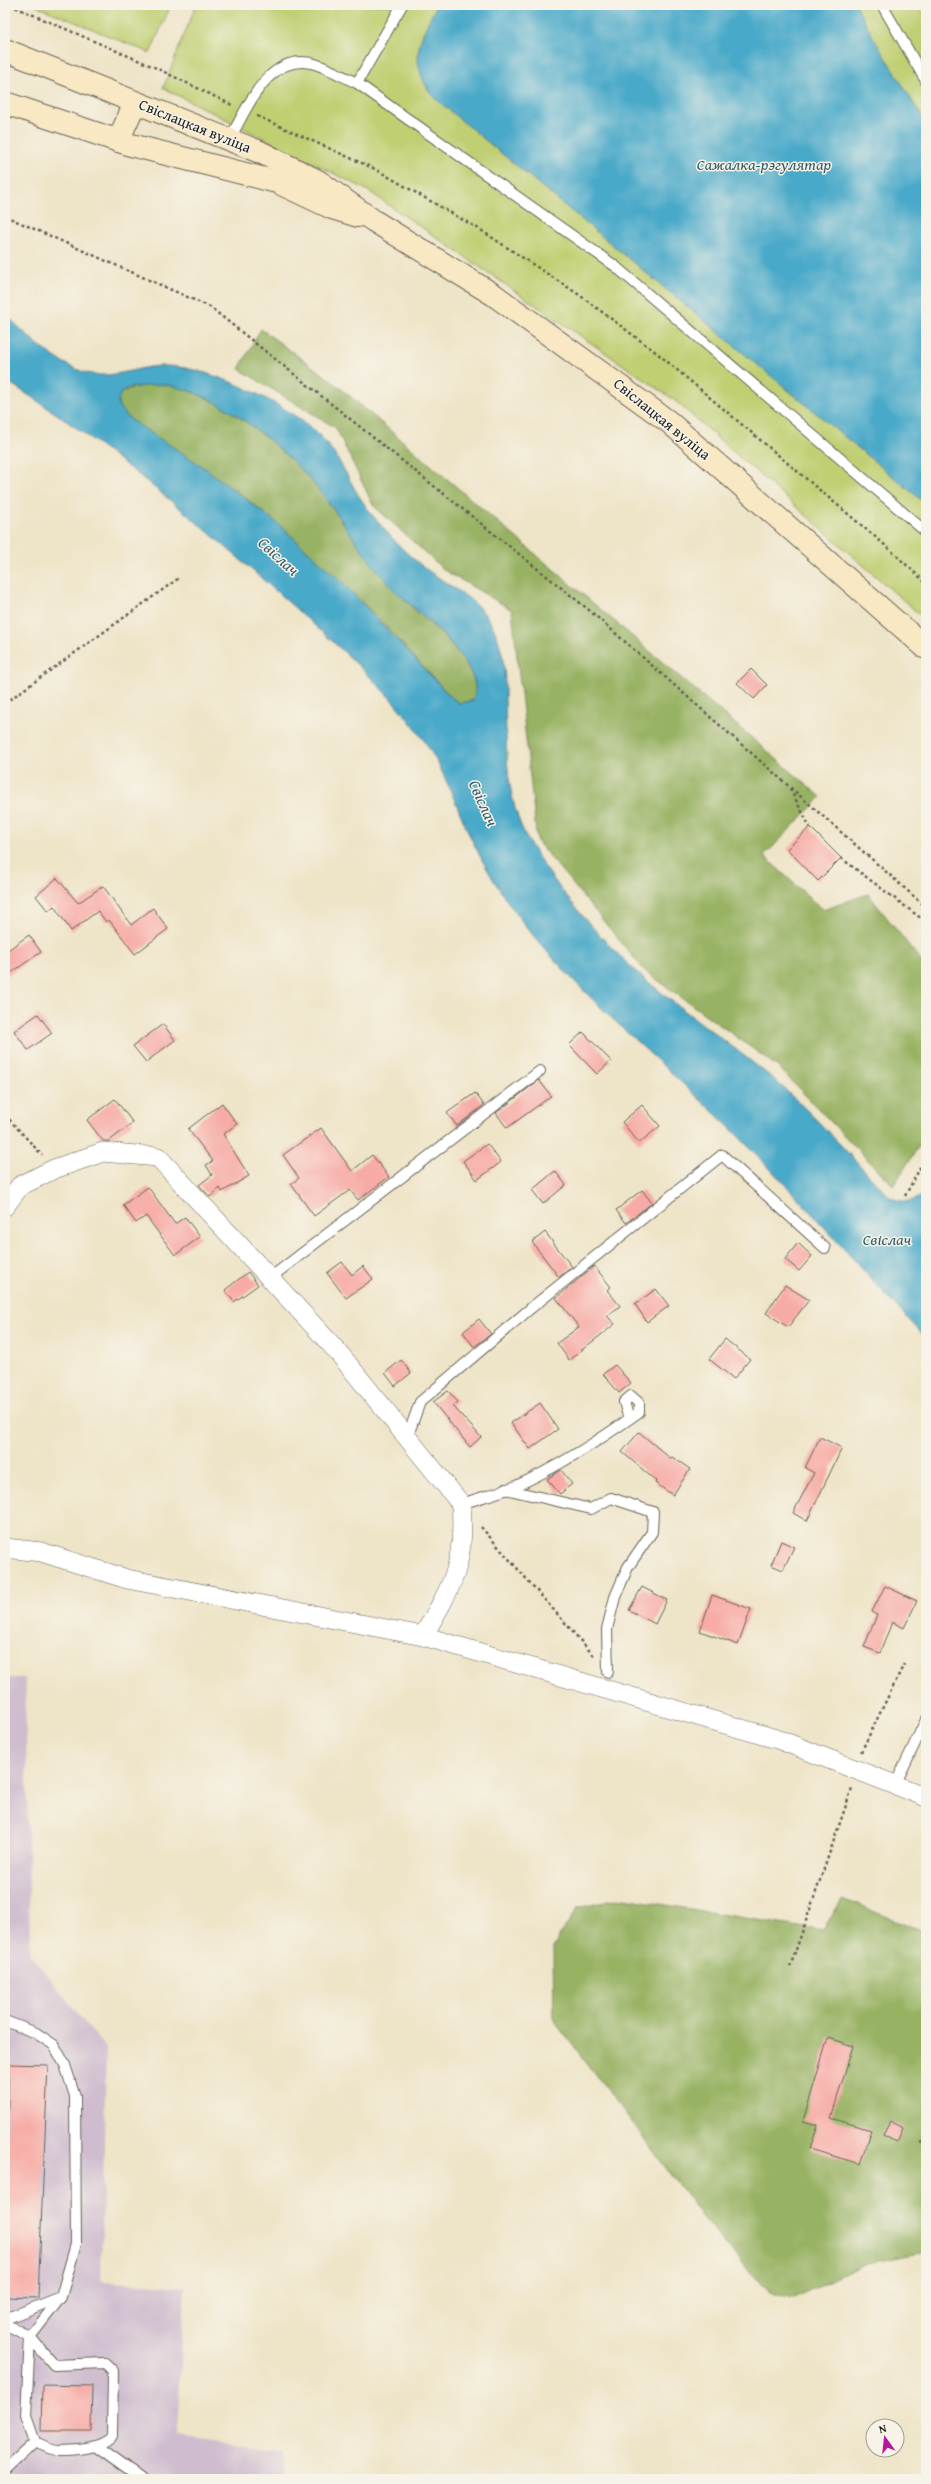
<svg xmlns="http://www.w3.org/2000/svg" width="931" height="2484" font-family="'Gentium Book Plus',serif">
	<rect width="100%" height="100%" fill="#f7f3e8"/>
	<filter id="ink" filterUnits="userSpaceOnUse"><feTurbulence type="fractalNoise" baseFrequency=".025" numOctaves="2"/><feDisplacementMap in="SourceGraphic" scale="8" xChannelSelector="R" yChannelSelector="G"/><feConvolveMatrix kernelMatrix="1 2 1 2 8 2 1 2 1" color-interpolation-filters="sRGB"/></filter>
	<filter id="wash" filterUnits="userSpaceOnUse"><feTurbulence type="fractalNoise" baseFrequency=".012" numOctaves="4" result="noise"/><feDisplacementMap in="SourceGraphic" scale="16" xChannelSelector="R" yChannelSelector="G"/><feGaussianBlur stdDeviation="0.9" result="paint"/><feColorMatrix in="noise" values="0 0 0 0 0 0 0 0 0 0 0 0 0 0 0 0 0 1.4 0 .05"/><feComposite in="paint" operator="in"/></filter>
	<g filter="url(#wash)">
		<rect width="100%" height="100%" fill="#eee4c7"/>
		<polygon fill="#cfbdcf" points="5,1678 25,1678 30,1954 106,2049 101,2281 185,2287 177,2436 282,2450 282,2479 5,2479"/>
		<g fill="#c0cf72" stroke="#6e7647">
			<polygon points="34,5 171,5 150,53"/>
			<polygon points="196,5 918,5 926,18 926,620 673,399 367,190 163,88"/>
		</g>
		<g fill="#98b264" stroke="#5a6740">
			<polygon points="261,329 332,381 821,797 764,856 823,910 868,894 926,967 926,1135 893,1186 778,1067 645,971 537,841 512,610 444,570 373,505 336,428 239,369"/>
			<path d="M 161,384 C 200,390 231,409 262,434 C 283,451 305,472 322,494 C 339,516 354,541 372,563 C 387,580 403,598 419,614 C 434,627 450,640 461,657 C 470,669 481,687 472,701 L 459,703 L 452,698 L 377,617 L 309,552 L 242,495 L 131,420 C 97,391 137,385 161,384 Z"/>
			<polygon points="624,1898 823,1931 842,1899 926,1932 926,2252 867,2263 791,2299 770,2292 755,2279 700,2214 623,2110 554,2021 553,1947 577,1908"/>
		</g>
		<g fill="#4aa9c9" stroke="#336272" fill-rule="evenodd">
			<path d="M 437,5 L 856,5 L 873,37 L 926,123 L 926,504 L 432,96 C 408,59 418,41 437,5 Z"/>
			<path d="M 5,314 C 28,336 56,364 87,373 C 111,380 136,367 160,366 C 203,363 288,404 318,434 C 337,452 346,475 359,496 C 370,513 383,529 397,543 C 409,556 424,568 439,578 C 468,598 490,608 500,646 C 505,663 505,681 505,699 C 507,749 504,799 530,844 C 559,892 605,945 648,982 C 688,1015 731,1044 771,1077 C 813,1113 851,1157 890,1197 C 904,1204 915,1202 926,1192 L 926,1338 C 861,1270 800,1197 733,1131 C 671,1070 601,1014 544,948 C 514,914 489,877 470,836 C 455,803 444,769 423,739 C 385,685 335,644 286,600 C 197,521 106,443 5,380 ZM 161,384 C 200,390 231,409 262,434 C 283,451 305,472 322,494 C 344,523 363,554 387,582 C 410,608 442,627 461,657 C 470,669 481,687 472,701 L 459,703 L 452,698 L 343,583 L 276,522 L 205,468 L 131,420 L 119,407 L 118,400 L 121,393 L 128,388 Z"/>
		</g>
		<g id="blocks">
			<g fill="#f7aba6">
				<polygon points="751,669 767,685 754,699 737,683"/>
				<polygon points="810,827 841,858 818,881 787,849"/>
				<polygon points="57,878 78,903 103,886 131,925 153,908 168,929 135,954 109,920 106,922 98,911 71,931 54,906 48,911 36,896"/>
				<polygon points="29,935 41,952 5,977 5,952"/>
				<polygon points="38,1014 52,1033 28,1050 14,1031"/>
				<polygon points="163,1024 175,1040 146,1062 133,1046"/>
				<polygon points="583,1032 611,1061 597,1074 569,1045"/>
				<polygon points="539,1080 551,1096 507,1128 496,1113"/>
				<polygon points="475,1093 484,1105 457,1126 447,1113"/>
				<polygon points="115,1099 133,1123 109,1141 103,1141 87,1120"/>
				<polygon points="222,1103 237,1124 223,1134 249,1176 222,1192 220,1188 210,1197 199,1185 212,1175 206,1165 213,1161 188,1129"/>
				<polygon points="642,1105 660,1126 639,1143 622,1122"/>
				<polygon points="321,1128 352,1171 372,1155 389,1177 358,1200 350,1190 314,1216 291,1184 299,1178 283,1155"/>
				<polygon points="487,1144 501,1162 477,1180 463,1161"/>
				<polygon points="555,1171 566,1185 543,1204 532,1190"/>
				<polygon points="148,1187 175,1224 185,1217 200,1237 175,1255 146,1216 136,1223 123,1205"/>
				<polygon points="642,1190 652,1203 626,1223 616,1210"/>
				<polygon points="545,1232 572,1267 559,1277 532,1242"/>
				<polygon points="798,1243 812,1256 799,1271 785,1259"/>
				<polygon points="342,1262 352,1275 363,1266 373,1279 346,1298 327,1273"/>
				<polygon points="594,1266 611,1287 607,1290 620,1306 607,1316 615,1324 569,1360 557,1343 579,1327 556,1298"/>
				<polygon points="248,1272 258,1285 234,1302 225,1290"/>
				<polygon points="785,1285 809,1300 788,1327 766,1313"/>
				<polygon points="656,1289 669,1306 647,1322 635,1304"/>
				<polygon points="479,1319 491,1334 474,1347 463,1332"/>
				<polygon points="725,1339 750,1359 734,1379 709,1359"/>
				<polygon points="401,1360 411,1373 395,1386 385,1373"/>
				<polygon points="615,1365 631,1383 619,1393 603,1374"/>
				<polygon points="448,1391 458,1402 453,1406 481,1437 470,1447 433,1402"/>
				<polygon points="540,1403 558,1429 530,1449 511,1423"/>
				<polygon points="639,1432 670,1458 672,1457 690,1469 673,1495 655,1483 656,1481 622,1452"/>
				<polygon points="820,1437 842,1448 807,1521 793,1513 814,1473 805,1468"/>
				<polygon points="561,1470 572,1484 560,1494 547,1479"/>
				<polygon points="781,1541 794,1547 783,1570 771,1565"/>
				<polygon points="885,1586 917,1601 904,1628 892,1622 880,1653 864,1647 877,1615 872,1612"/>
				<polygon points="642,1587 667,1600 655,1624 629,1610"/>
				<polygon points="712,1595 751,1609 738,1645 700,1631"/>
				<polygon points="828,2038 853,2046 831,2118 871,2130 860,2164 810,2149 818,2125 803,2121"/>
				<polygon points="9,2064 48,2065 38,2298 5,2297 5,2205"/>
				<polygon points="890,2121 904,2128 898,2142 883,2134"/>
				<polygon points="42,2385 92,2386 91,2431 41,2431"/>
			</g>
		</g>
	</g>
	<g filter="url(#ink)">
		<use href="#blocks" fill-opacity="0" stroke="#666258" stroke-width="1"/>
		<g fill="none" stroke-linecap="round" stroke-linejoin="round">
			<g stroke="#666258" stroke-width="12">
				<g id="lane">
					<polyline points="882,5 926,81"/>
					<polyline points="357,83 402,5"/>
					<path d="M 229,140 C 247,109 269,50 315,64 C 330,69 344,77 357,83 L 615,266 L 926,532"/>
					<polyline points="270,1278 540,1071"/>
					<polyline points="407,1438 420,1402 531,1308 722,1155 825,1248"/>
					<polyline points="505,1489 591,1509 611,1498 653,1512 652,1532 628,1567 615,1597 607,1629 608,1672"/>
					<path d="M 461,1504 C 479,1498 498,1493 516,1486 C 560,1466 600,1440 639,1412 L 639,1403 L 631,1396 L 624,1402 L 629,1419"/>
					<polyline points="895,1785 926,1720"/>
					<path d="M 5,2021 L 36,2033 L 54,2045 L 65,2065 L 75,2096 L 76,2244 L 61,2297 L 30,2337 L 26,2416 L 35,2442 C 42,2445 51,2450 59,2450 C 74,2450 104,2448 112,2436 L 113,2371 L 105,2363 L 54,2365 L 30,2337 L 5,2324"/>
					<polyline points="5,2319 61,2297"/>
					<polyline points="95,2446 141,2479"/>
					<polyline points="5,2470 35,2442"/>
				</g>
			</g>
			<g stroke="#666258" stroke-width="20">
				<g id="street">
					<path d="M 5,1206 L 20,1186 L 54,1169 L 103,1152 L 158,1157 L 338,1352 L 461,1504 C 466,1564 452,1586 423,1636"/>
					<polyline points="5,1548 41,1552 127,1579 423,1636 780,1740 926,1797"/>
				</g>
			</g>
			<g stroke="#666258" stroke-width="24">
				<g id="secondary">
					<polyline points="5,50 260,152 318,181 374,221 494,295 669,422 926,648"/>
					<polyline points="5,103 131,145 277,182 332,208 358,216"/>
					<polyline points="118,141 135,103"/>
				</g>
			</g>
			<g stroke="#666258" stroke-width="2.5" stroke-dasharray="3 3" stroke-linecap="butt">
				<polyline points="10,5 154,67 232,105"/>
				<polyline points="257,116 375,169 479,229 578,294 657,353 886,546 926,583"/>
				<polyline points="5,133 8,125"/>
				<polyline points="5,216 210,307 589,610 926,907"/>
				<polyline points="5,703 179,578"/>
				<polyline points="790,789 810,827"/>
				<polyline points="841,858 926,922"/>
				<polyline points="5,1115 42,1155"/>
				<polyline points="905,1196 926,1157"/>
				<polyline points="481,1527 594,1656"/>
				<polyline points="861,1752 904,1664"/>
				<polyline points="790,1967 852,1788"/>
				<polyline points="921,2142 926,2140"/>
			</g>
			<use href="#lane" stroke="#fff" stroke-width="10"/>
			<use href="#street" stroke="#fff" stroke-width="19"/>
			<use href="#secondary" stroke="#f8e8c3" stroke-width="22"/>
		</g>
	</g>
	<g text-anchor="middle" stroke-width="3" stroke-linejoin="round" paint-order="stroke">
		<g font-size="15" fill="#1c1c1c" stroke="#f7f3e8">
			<text transform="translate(195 126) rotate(22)" y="5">Свіслацкая вуліца</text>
			<text transform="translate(662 419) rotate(39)" y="5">Свіслацкая вуліца</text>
		</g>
		<g font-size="16" font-style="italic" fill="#315b6a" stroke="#f7f3e8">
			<text x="764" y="170">Сажалка-рэгулятар</text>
			<text transform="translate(279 556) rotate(42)" y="6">Свіслач</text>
			<text transform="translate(484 803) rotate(66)" y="6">Свіслач</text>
			<text x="887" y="1245">Свіслач</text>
		</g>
	</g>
	<rect width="931" height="2484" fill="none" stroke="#f7f3e8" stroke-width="20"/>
	<g transform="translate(885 2438) rotate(345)"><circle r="19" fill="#f7f3e8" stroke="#9f9d96"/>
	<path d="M0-3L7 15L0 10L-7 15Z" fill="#b5179e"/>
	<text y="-6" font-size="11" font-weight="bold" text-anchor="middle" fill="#1c1c1c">N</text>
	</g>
</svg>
